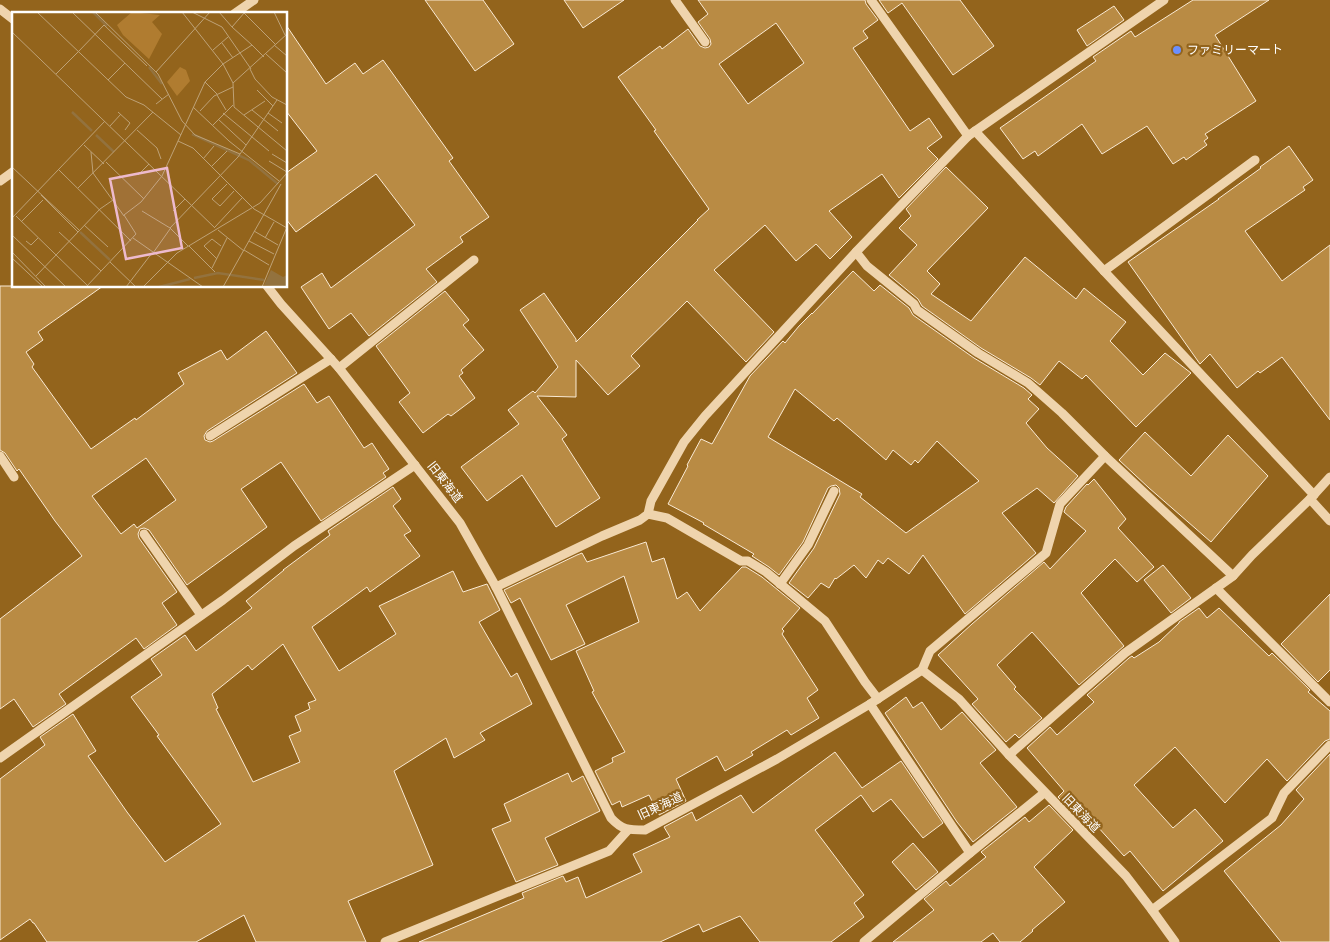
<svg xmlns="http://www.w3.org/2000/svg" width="1330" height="942" font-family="Helvetica,'Noto Sans JP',sans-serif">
	<rect width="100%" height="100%" fill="#93641c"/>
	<g fill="#b98b44" stroke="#faead4" fill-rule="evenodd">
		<polygon points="425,0 483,0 514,44 475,71"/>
		<polygon points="564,0 624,0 583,28"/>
		<path d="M 698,0 L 865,0 L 866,4 L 878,20 L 863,31 L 868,38 L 853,48 L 910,131 L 929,118 L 942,137 L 927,148 L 938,159 L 899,198 L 882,174 L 829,211 L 852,237 L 830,259 L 816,244 L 796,261 L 765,225 L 714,270 L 774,332 L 746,362 L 687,301 L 631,356 L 640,366 L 608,395 L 576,360 L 576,397 L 537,396 L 567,435 L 562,439 L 600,498 L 556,527 L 522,475 L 487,501 L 461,467 L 519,424 L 508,410 L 533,391 L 535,393 L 558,367 L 520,310 L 544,293 L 576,339 L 576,342 L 698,220 L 697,220 L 709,209 L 654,131 L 656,130 L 618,77 L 660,46 L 662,49 L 688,29 L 700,46 L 705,48 L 709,47 L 711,44 L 710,39 L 698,22 L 708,14 ZM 776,23 L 804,63 L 748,104 L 719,64 Z"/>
		<polygon points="879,0 960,0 994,46 953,75 902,3 888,13"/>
		<polygon points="1193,0 1269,0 1215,35 1256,101 1205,134 1208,138 1204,141 1207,145 1186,160 1184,157 1173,164 1147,126 1102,154 1082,124 1038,156 1035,151 1023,159 1000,128 1096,61 1093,57 1131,31 1135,37"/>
		<polygon points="1114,6 1124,20 1087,46 1077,30"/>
		<polygon points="286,25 326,84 355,63 363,74 383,60 453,158 449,161 489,217 460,237 463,242 426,269 437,282 369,336 351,313 329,329 301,287 322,273 331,288 415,225 376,174 296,232 286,219 286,173 317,151 286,111"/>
		<polygon points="1289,146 1313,180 1303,187 1305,190 1245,231 1282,281 1330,245 1330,420 1282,357 1260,373 1258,371 1237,388 1210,354 1200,364 1128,262 1219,199 1218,199 1261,168 1260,167"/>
		<polygon points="946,167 988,208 927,271 940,284 931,294 971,321 1025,257 1076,299 1084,288 1126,322 1110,341 1143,375 1165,353 1191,373 1136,427 1086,375 1082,379 1059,361 1040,385 1031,378 981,348 922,306 918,299 889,275 917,245 899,228 911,216 906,209"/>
		<path d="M 853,271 L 874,291 L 880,285 L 909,308 L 913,315 L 974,358 L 1024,388 L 1032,395 L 1028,399 L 1039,409 L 1026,423 L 1047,448 L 1078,476 L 1054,503 L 1037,488 L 1002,513 L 1036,553 L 965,614 L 923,555 L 909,574 L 888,558 L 883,564 L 878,560 L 866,578 L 854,565 L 836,579 L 835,578 L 829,588 L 821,583 L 808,598 L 789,583 L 814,548 L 840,494 L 839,488 L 836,485 L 831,486 L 828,488 L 803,542 L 779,575 L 769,567 L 752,556 L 754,554 L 703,524 L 704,523 L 668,504 L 688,466 L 687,465 L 701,439 L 712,444 L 750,376 L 783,341 L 785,343 L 799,326 L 812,313 L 812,314 ZM 795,389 L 834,421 L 837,418 L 886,460 L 893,450 L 911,465 L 915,460 L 918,463 L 937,441 L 979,481 L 906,533 L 860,497 L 862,494 L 768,437 Z"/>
		<path d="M 0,286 L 103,286 L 38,332 L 43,340 L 26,352 L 34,364 L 32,367 L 91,449 L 135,418 L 136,420 L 184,384 L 178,373 L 221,350 L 227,360 L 266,331 L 297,373 L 207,431 L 204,436 L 205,440 L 210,442 L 213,441 L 304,384 L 317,403 L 329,396 L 364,448 L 372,443 L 389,469 L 383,473 L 386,477 L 321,521 L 281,462 L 241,489 L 267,527 L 187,585 L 149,530 L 144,528 L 140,529 L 138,534 L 139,538 L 177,592 L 162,603 L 177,625 L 144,649 L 136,638 L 59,694 L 66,704 L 33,727 L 14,699 L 0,709 L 0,619 L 82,556 L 55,521 L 19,469 L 17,471 L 5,453 L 0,450 ZM 146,458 L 176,500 L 137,528 L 134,524 L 121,534 L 92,496 Z"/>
		<polygon points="445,291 469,320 463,325 484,350 461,370 463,373 459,376 475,398 451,416 448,414 423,433 399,402 410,393 376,346"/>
		<polygon points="1145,432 1191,476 1228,435 1268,476 1211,542 1149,488 1119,460"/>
		<polygon points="1094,479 1126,519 1118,528 1154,567 1137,582 1115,559 1081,593 1124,646 1079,685 1032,632 997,665 1016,687 1014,689 1042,718 1019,738 1015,734 1006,742 972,704 978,699 938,655 972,624 1044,562 1050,569 1086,531 1064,512 1066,507 1087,484 1088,485"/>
		<path d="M 393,487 L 401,499 L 393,506 L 411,531 L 404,535 L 420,556 L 370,592 L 367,587 L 312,627 L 339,671 L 396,634 L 379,606 L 453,571 L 463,592 L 487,584 L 500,610 L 479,622 L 511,677 L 517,673 L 532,704 L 480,733 L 485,740 L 454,758 L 446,738 L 394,771 L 433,865 L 348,901 L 366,942 L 256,942 L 244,915 L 196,942 L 47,942 L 34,923 L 33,923 L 30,919 L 0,940 L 0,779 L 45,745 L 40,737 L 73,714 L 96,751 L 88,756 L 127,812 L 165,862 L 221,824 L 157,736 L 159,735 L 131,697 L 162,675 L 151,659 L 185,635 L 196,651 L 252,608 L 246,601 L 284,570 L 283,570 L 330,535 L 328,531 ZM 283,644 L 316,700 L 308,703 L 310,709 L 295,716 L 301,731 L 289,736 L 300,762 L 253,782 L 216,709 L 218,708 L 212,694 L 248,665 L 252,670 Z"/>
		<polygon points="646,542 652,562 664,558 677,599 687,592 700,611 742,567 746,567 762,577 800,608 782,629 784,631 782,634 818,690 807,698 819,718 791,735 787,730 751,752 753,755 725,771 717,756 676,779 686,801 659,815 649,795 622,807 620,801 612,805 595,771 613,762 612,758 625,752 592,692 594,691 576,651 639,622 624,576 566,605 585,644 551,660 520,598 511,603 504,590 577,555 582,553 587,562"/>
		<polygon points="1163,565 1191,598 1171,613 1144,580"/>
		<polygon points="1330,594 1330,670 1318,682 1281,644"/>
		<polygon points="1199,608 1207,618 1219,608 1269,656 1272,653 1310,690 1308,692 1330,711 1330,739 1325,741 1287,781 1267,759 1225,803 1175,747 1134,785 1173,828 1195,809 1223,841 1163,891 1130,851 1124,856 1088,816 1082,822 1058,797 1064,791 1027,748 1050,727 1057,735 1094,702 1087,695 1129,658 1132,656 1134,658 1159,642 1179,623 1179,622"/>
		<polygon points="906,697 913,708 922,702 941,730 962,712 996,750 980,763 1017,807 973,842 957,822 885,713"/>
		<polygon points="835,752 862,788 901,761 943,823 923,838 891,799 873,812 861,795 815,830 864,895 854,903 864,917 831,942 760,942 740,916 703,932 699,924 660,942 419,942 524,898 522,893 563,876 566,882 578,877 586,898 642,872 633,854 670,837 664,827 692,812 696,821 741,795 753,813"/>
		<polygon points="1330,754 1330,942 1281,942 1224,871 1281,825 1304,799 1296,790"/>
		<polygon points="568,773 572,782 583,776 600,811 545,838 558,865 516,882 492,829 511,821 504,804"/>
		<polygon points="1049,805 1073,830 1034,867 1065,902 1032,930 1033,931 1020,942 1000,942 993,933 981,942 893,942 934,910 924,899 946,881 950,886 986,857 981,852 1025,817 1029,822"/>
		<polygon points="913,843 938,872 916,890 892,862"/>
	</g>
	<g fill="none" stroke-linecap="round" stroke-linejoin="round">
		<g stroke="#efd4ad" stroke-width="9">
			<polyline points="675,0 705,42"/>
			<polyline points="871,0 968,136"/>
			<polyline points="0,9 14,20"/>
			<polyline points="234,14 254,0"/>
			<polyline points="975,131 1104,271 1314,495"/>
			<polyline points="0,181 14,171"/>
			<polyline points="856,252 867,266 914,304 917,310 978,353 1028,383 1062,413 1105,456 1233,576"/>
			<polyline points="1104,271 1255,160"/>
			<path d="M 267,286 L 281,304 L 339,368 L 460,523 L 496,587 L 611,818 C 622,830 628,830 645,830 L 777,759 L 870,704 L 922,670 L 959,699 L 1009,755 L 1126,876 L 1152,910 L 1175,942"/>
			<polyline points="339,368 474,260"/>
			<polyline points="210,436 331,359"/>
			<polyline points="0,456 14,477"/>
			<polyline points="1310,499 1330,521"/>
			<polyline points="648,514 667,518 741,561 748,561 766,572 825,621 865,682 878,699"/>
			<polyline points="144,534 201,615"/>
			<polyline points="780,584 808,545 834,491"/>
			<polyline points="496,587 602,536 640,520 648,514 651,501 684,442 705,416 856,252 968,136 1164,0"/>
			<polyline points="1216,588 1330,702"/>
			<polyline points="922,670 930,651 1046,553 1060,504 1105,456"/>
			<polyline points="870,704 970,853"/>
			<polyline points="1009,755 1125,653 1233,576 1252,555 1310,499 1330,477"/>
			<polyline points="0,758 223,600 294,546 415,465"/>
			<polyline points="1152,910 1272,818 1284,793 1330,745"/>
			<polyline points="385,942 609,851 628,830"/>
			<polyline points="864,942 970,853 1044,793"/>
		</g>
	</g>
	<circle fill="#6b8ffe" stroke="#93641c" stroke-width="2" cx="1177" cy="50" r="5"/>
	<g text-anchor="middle" stroke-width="4.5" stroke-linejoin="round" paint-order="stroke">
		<g font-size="12" fill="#fff" stroke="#93641c" text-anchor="start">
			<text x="1187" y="54">ファミリーマート</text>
		</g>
		<g font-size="12" fill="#fff" stroke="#93641c">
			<text transform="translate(445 482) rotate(52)" y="4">旧東海道</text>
			<text transform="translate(660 806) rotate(-25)" y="4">旧東海道</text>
			<text transform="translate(1081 813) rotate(46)" y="4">旧東海道</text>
		</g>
	</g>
	<g transform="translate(12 12)">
		<rect width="275" height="275" fill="#93641c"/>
		<path d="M 120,0 L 148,3 L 140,10 L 150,22 L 137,47 L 111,23 L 105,13 ZM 168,55 L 174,58 L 178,69 L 165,84 L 155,70 Z" fill="#b07c30"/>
		<path d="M 259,258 L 271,265 L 275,263 L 275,275 L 252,273 Z" fill="#93723e"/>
		<path fill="none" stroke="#93723e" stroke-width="2.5" d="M 81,0 L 95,14M 137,55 L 150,72M 60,100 L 80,119M 180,122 L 237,148 L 266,172M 84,123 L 102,140M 68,220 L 98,248M 182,266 L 206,261 L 252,268M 147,275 L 178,267"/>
		<path fill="none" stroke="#bea277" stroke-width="1" d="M 25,0 L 114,85 L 132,93 L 169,123M 60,0 L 150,87M 83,0 L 146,62 L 170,109 L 183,123 L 228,142M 170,0 L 211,52 L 221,71 L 222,95 L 275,139M 180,0 L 210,15 L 228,41M 207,0 L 220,15M 262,0 L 273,23M 232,1 L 263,32M 92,13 L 135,54M 0,20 L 203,216M 210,31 L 221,46M 240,33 L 252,45M 262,33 L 275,44M 201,38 L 216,25M 66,40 L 92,13M 228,41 L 239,57M 254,42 L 275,61M 211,52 L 240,33 L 220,15 L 233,0M 238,57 L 243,67 L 260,85 L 275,93M 144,60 L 198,0M 44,62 L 66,40M 96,68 L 113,51M 193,70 L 205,82M 221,71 L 275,22M 245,78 L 261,94M 205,83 L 214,98M 144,92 L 157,82M 181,95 L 217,129 L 267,169M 240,98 L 266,119M 188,99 L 202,84 L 221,75M 106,100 L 118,111 L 113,118M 211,101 L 257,139M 256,101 L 270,111M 232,103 L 253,89M 206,107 L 234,133M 201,113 L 221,93M 98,114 L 109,102M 125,118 L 145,136 L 149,147M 166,129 L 181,136 L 242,197 L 275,216M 72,133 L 92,152M 79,140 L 81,161 L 112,204M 260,142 L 275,151M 191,147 L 202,134M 257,149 L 275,160M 94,150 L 132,187M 0,155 L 67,218M 199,155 L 215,139M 47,158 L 119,229M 126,163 L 137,152M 215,172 L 200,187 L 208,194 L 222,179M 66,176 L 141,100M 29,183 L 66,220M 130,199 L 158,216 L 176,234M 161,199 L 173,187M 4,204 L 77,275M 0,206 L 93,109M 9,210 L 31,188M 72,213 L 96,235M 203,215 L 230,186M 158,216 L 226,145 L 265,88M 206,218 L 232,239M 242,219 L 266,233M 47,220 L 89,259M 0,223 L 54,275M 121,226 L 191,275M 253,226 L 262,210M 14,229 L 19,233 L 26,226M 237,229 L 262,242M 177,234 L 203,260M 232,238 L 257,253M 0,240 L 34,275M 141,241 L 158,217M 0,246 L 30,274M 205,247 L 192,234 L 200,227 L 209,234M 98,250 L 124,275M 200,256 L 215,226M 24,264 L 88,197 L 101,188M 74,275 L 124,222 L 112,203 L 129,190 L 150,164 L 193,70 L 211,52M 114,275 L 140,241M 131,275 L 165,241 L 248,191 L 275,161M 211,275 L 269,172M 250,275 L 275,215"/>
		<path fill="#edbace" fill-opacity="0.15" stroke="#edbace" stroke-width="2.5" d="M 155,156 L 170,236 L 114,247 L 98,167 Z"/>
		<rect width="275" height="275" fill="none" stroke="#fff" stroke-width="2.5"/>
	</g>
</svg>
